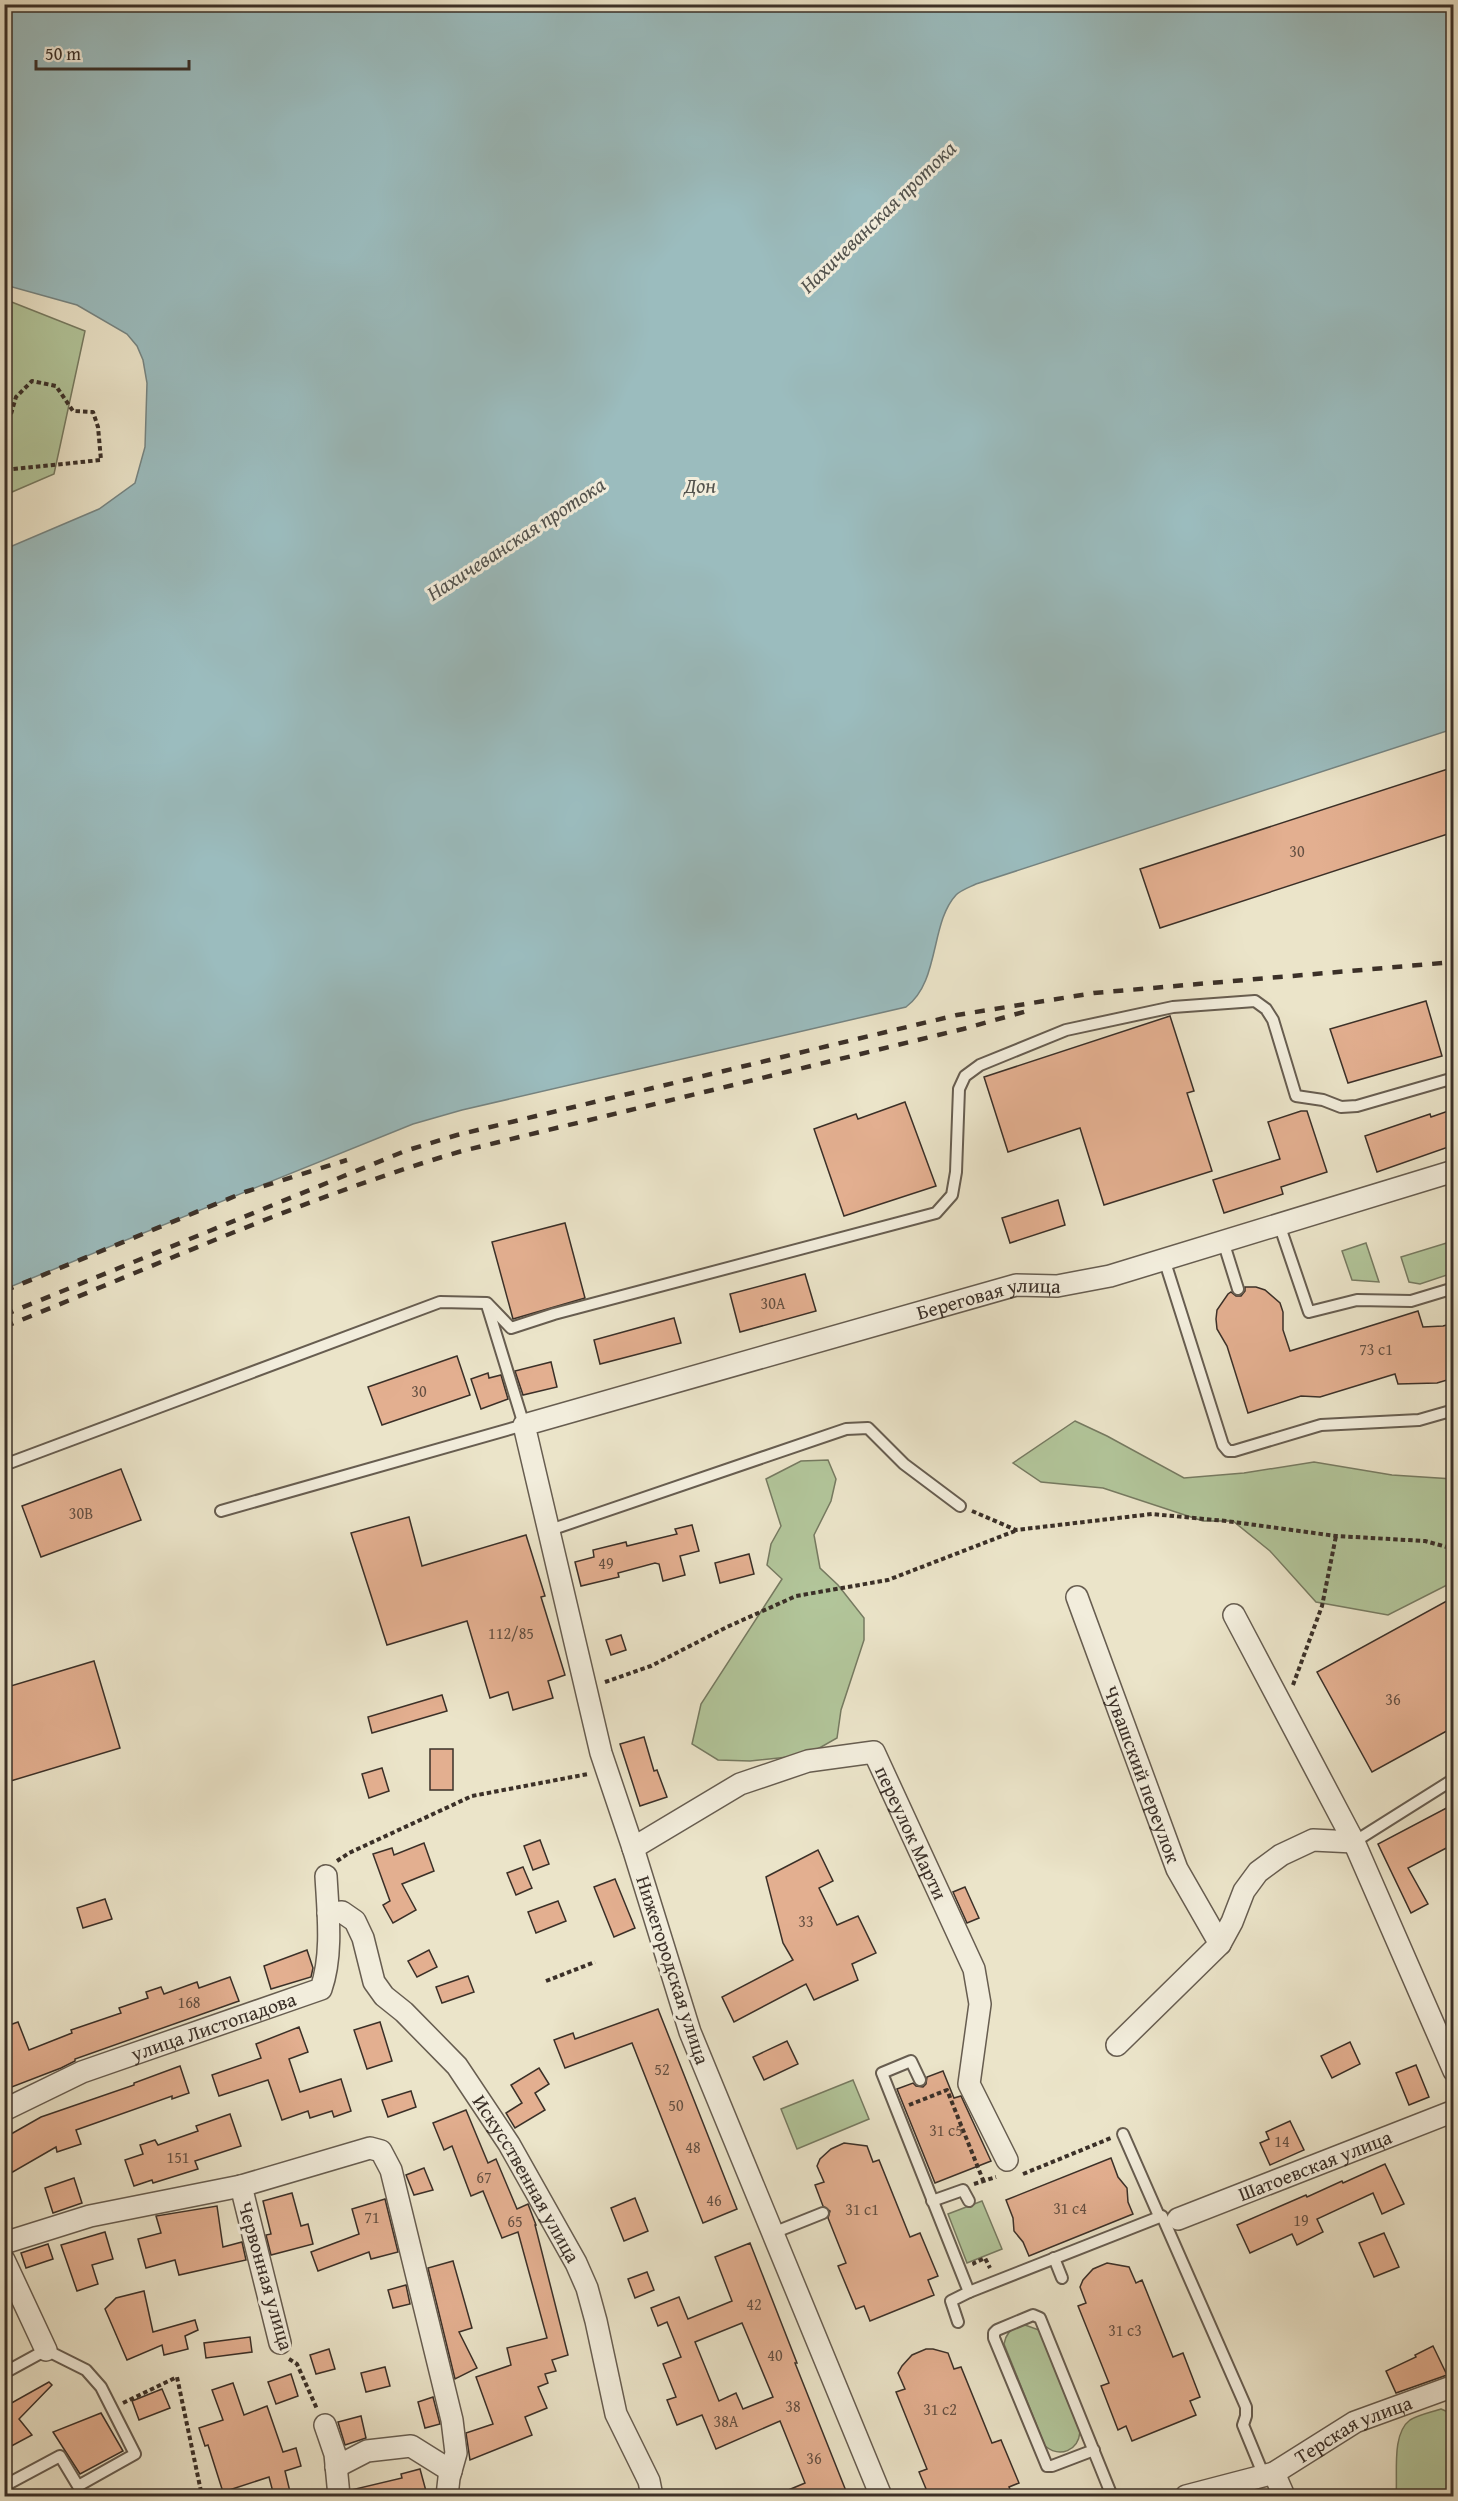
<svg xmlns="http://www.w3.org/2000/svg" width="1458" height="2501" font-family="'Gentium Book Plus',serif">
	<rect width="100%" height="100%" fill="#ebe4c9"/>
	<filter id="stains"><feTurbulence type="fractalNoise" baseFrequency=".00333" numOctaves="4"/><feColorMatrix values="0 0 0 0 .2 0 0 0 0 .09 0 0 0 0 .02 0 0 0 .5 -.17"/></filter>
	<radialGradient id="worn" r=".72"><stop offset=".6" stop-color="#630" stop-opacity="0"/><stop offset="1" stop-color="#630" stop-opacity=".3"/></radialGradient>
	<g fill="#b2c59a" stroke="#767a61" stroke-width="1.5">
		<polygon points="4,299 85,331 54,474 5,495"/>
		<polygon points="1453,1241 1453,1273 1420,1284 1409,1282 1401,1257"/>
		<polygon points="1366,1243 1379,1282 1352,1280 1342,1251"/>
		<polygon points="1075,1421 1107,1436 1184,1478 1244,1473 1314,1462 1392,1475 1453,1479 1453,1582 1388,1615 1316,1602 1270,1551 1233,1521 1203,1521 1103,1488 1041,1482 1013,1463"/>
		<polygon points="828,1460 836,1479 831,1501 814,1535 820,1568 838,1585 864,1618 864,1640 841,1710 837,1738 807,1755 750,1761 718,1760 692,1744 701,1704 782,1579 767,1565 771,1544 781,1526 766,1479 801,1461"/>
		<polygon points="853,2080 869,2119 797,2149 781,2109"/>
		<polygon points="982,2201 1002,2249 967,2263 948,2214"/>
		<path d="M 1025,2325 L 1039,2330 L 1080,2432 C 1078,2451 1060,2458 1045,2446 L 1004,2344 C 1006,2332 1013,2326 1025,2325 Z"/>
		<path d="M 1441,2409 L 1453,2414 L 1453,2496 L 1396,2496 C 1398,2475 1391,2434 1410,2420 C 1418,2415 1432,2412 1441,2409 Z"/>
	</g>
	<path fill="#9bbcbe" stroke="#758482" stroke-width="1.5" d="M 5,4 L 1453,5 L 1453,729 L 976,884 C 970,887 961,890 956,895 C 930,923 940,982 906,1007 L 462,1110 L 413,1124 L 5,1289 L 5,549 L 99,509 L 135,483 L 145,447 L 147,383 L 143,360 L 137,346 L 127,334 L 77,305 L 5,285 Z"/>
	<g fill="#e3af90" stroke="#3b3028" stroke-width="1.5" fill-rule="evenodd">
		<polygon points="1454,767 1454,832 1160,928 1140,869"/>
		<polygon points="1426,1001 1442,1056 1348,1083 1330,1029"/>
		<polygon points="1170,1016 1194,1091 1187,1093 1212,1171 1104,1205 1080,1128 1008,1152 984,1077"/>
		<polygon points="905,1102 936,1186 844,1216 814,1129 856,1114 858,1119"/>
		<polygon points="1454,1109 1454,1145 1377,1172 1365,1136 1430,1114 1431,1117"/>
		<polygon points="1301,1111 1307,1111 1327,1172 1281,1187 1283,1194 1224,1213 1213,1180 1280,1159 1268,1122"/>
		<polygon points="1058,1200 1065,1225 1010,1243 1002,1218"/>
		<polygon points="565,1223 585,1298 513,1319 492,1242"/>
		<polygon points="805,1274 816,1311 740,1332 730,1294"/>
		<polygon points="1245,1287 1256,1287 1265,1290 1280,1303 1283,1312 1283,1330 1290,1351 1418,1311 1423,1327 1443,1326 1454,1323 1454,1378 1437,1383 1398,1384 1395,1374 1320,1397 1301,1396 1248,1413 1227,1346 1217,1329 1216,1319 1217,1310 1228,1294 1231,1292 1236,1296 1241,1296 1245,1291"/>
		<polygon points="674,1318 681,1343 600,1364 594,1340"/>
		<polygon points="457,1356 470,1395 382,1425 368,1387"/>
		<polygon points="551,1362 557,1387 523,1395 515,1371"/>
		<polygon points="488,1373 489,1378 501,1375 508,1399 481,1409 471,1379"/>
		<polygon points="121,1469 141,1520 41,1557 22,1506"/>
		<polygon points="409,1517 422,1566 526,1535 545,1596 541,1597 565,1675 548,1681 553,1698 513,1710 508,1692 490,1698 467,1621 387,1645 351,1533"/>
		<polygon points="692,1525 699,1551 680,1556 685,1575 663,1581 659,1564 655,1563 618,1573 619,1577 581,1586 575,1562 594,1557 593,1550 626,1542 627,1546 677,1534 675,1529"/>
		<polygon points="749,1554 754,1574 720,1583 715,1563"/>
		<polygon points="1454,1597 1454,1727 1372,1772 1317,1672"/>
		<polygon points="621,1635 626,1650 611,1655 606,1640"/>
		<polygon points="94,1661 120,1748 4,1783 4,1688"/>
		<polygon points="442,1695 447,1711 372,1733 368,1717"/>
		<polygon points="644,1737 654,1771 657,1770 667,1797 640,1806 620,1744"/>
		<rect x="430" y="1749" width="23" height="41"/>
		<polygon points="382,1768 389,1791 369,1798 362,1774"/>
		<polygon points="1454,1804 1454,1844 1408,1868 1428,1904 1411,1913 1378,1844"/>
		<polygon points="540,1840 549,1864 533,1870 524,1846"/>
		<polygon points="424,1843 434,1871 402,1884 416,1910 393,1923 383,1905 390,1901 373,1854 392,1848 394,1855"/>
		<polygon points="818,1850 833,1881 819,1888 837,1925 858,1916 876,1953 852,1964 858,1980 814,2000 806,1984 734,2022 722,1997 793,1960 783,1943 766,1877"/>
		<polygon points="523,1867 532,1888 516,1895 507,1873"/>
		<polygon points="615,1879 635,1928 614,1937 594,1887"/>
		<polygon points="965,1887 979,1918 967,1923 953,1892"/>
		<polygon points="105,1899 112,1919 83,1928 77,1908"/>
		<polygon points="558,1901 566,1921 536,1933 528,1912"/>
		<polygon points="307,1950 313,1968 311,1977 271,1989 264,1966"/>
		<polygon points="429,1950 437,1967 417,1977 408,1961"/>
		<polygon points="468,1976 474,1992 442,2003 436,1987"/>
		<polygon points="230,1977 239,2001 75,2059 75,2061 61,2068 4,2090 4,2027 18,2022 29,2050 72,2033 71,2030 121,2013 119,2008 148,1998 146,1992 161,1987 164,1994 197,1982 199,1988"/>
		<polygon points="658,2009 737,2209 703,2223 632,2043 565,2068 554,2040 573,2033 575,2039"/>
		<polygon points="380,2022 392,2061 367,2069 354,2030"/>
		<polygon points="299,2027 308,2052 289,2059 300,2092 341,2079 351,2111 334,2117 332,2111 310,2118 308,2111 282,2120 268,2080 219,2096 212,2075 261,2058 256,2044"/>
		<polygon points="787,2041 798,2064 764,2080 753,2057"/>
		<polygon points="1350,2042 1360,2064 1332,2078 1321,2056"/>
		<polygon points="1416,2065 1429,2097 1409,2105 1396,2073"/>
		<polygon points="180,2066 189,2093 172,2099 172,2096 76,2130 81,2144 57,2152 56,2147 11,2173 4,2162 4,2138 41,2117 134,2085 134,2083"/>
		<polygon points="539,2068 549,2084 535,2093 545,2110 515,2128 506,2113 522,2103 511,2085"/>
		<polygon points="943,2071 954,2098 961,2096 991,2161 935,2183 897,2089 913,2083 916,2086 923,2087 926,2084 927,2077"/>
		<polygon points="411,2091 416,2107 388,2117 382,2100"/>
		<polygon points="466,2110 488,2163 496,2159 517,2209 528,2204 536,2225 535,2225 568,2355 552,2360 556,2371 545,2374 548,2383 538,2387 547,2408 525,2417 532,2435 470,2460 466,2433 493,2424 476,2377 511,2365 507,2348 547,2338 518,2232 502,2238 483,2191 471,2196 452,2146 444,2150 433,2123"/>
		<polygon points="230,2114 241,2146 195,2161 198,2169 153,2183 152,2180 134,2186 125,2160 143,2154 140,2145 155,2140 158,2145 198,2131 196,2126"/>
		<polygon points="1290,2121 1304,2150 1270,2165 1260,2143 1269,2139 1266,2132"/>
		<polygon points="844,2143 867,2146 873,2162 879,2160 910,2237 920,2233 938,2276 928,2280 934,2295 870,2321 864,2306 856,2309 838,2266 846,2263 828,2218 830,2211 823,2206 815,2185 824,2182 817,2166 820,2159 831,2149"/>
		<polygon points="1111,2158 1118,2177 1127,2188 1128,2202 1133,2214 1029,2256 1023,2242 1014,2231 1013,2218 1006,2200"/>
		<polygon points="1385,2164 1404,2204 1382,2214 1373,2193 1317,2219 1323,2232 1297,2245 1292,2234 1250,2253 1237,2225 1306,2195 1307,2197 1342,2181 1343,2183"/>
		<polygon points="424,2168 433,2190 414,2195 406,2175"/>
		<polygon points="74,2178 82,2203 53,2213 45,2188"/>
		<polygon points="292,2193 301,2226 308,2224 313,2244 271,2255 266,2235 271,2234 263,2201"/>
		<polygon points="635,2198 648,2231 624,2241 611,2208"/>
		<polygon points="385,2199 398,2252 371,2259 369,2252 318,2271 311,2252 359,2234 352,2209"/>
		<polygon points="217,2206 223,2247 242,2242 246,2260 179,2275 175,2260 146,2268 138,2239 161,2233 156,2216"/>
		<polygon points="105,2232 113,2259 92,2265 98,2284 77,2291 61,2245"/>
		<polygon points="1384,2233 1399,2267 1374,2277 1359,2243"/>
		<path d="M 750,2243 L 797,2363 L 795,2363 L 848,2496 L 774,2496 L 805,2483 L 780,2421 L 716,2449 L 702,2415 L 677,2425 L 667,2400 L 676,2397 L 663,2364 L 681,2357 L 667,2322 L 658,2326 L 651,2308 L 679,2297 L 688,2319 L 732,2301 L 715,2257 ZM 742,2323 L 773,2397 L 743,2409 L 736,2393 L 719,2401 L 695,2342 Z"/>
		<polygon points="48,2244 53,2259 26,2268 21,2253"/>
		<polygon points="453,2261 472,2328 459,2332 477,2368 455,2379 428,2268"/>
		<polygon points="1107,2263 1129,2267 1136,2283 1142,2280 1173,2357 1183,2353 1200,2397 1190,2401 1196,2415 1132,2441 1126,2426 1118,2430 1101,2386 1109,2383 1078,2306 1086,2303 1080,2287 1083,2280 1093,2269"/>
		<polygon points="647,2272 654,2290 635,2298 628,2279"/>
		<polygon points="406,2285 410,2304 393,2308 388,2290"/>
		<polygon points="144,2291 153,2332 195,2320 198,2330 185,2336 188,2349 164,2355 162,2345 127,2360 105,2309 116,2298"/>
		<polygon points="250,2337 252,2352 206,2358 204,2343"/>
		<polygon points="1433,2346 1447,2375 1396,2393 1386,2371 1416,2357 1415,2355"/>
		<polygon points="329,2349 335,2369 316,2374 310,2355"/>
		<polygon points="926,2349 933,2349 948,2353 954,2369 961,2367 992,2443 1001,2440 1019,2483 1009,2487 1013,2496 929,2496 919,2472 927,2469 896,2392 905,2389 898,2373 902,2366 912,2355"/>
		<polygon points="385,2367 390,2386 366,2392 361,2373"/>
		<polygon points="291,2374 298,2396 276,2404 268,2382"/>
		<polygon points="49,2382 52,2385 19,2419 32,2435 4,2450 4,2400 8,2405"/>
		<polygon points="233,2383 244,2415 267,2406 283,2452 296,2448 301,2466 285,2471 291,2496 274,2496 269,2477 223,2492 208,2445 205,2446 199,2428 223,2420 212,2390"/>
		<polygon points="162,2389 170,2408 139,2420 132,2401"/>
		<polygon points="433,2397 440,2424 425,2428 418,2402"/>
		<polygon points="101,2413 123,2451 80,2474 53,2432"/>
		<polygon points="361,2416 366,2438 345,2445 338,2422"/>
		<polygon points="420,2469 426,2491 403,2496 351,2496 351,2490 402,2478 401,2474"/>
	</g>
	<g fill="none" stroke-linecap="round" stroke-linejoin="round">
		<g stroke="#675d50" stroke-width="14">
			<g id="service">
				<polyline points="1279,1224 1309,1312 1357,1300 1411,1301 1454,1288"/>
				<polyline points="1223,1241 1238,1289"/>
				<polyline points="1164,1259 1223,1445 1228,1451 1234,1451 1321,1425 1419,1420 1454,1410"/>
				<polyline points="4,1465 440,1302 487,1303 511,1328 554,1314 936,1213 952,1195 956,1172 959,1089 965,1076 980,1065 1066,1030 1173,1007 1255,1001 1266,1009 1273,1020 1296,1096 1323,1100 1341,1107 1357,1106 1454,1078"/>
				<polyline points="221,1511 524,1425 487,1305"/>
				<polyline points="550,1530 846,1429 868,1428 904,1464 960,1506"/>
				<polyline points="1354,1842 1454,1779"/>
				<polyline points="920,2080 911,2061 882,2073 969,2292 1162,2216 1246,2407 1246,2416 1243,2425 1264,2476"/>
				<polyline points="1123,2134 1159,2216"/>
				<polyline points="932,2201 963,2190 969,2201"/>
				<polyline points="773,2233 823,2213"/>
				<polyline points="1054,2258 1062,2278"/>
				<polyline points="958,2322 951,2301 969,2292"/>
				<polyline points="4,2373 46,2350 86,2370 101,2387 135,2454 78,2486 60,2456 4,2486"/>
				<polyline points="1094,2450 1052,2466 1047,2466 994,2338 994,2333 997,2330 1033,2315 1040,2318 1112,2496"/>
			</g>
		</g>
		<g stroke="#675d50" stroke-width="24">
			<g id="minor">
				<path id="s1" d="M 1077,1597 L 1177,1869 L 1220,1944"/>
				<polyline points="1234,1615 1354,1842 1454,2071"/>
				<path id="s2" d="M 633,1848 L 740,1784 L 808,1761 L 874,1752 L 974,1969 L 980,2004 L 969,2084 L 1007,2160"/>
				<path id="s3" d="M 328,1913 L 342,1912 L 355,1921 L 363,1938 L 374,1982 L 384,1996 L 404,2012 L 457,2066 L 509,2144 L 576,2263 L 587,2288 L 596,2321 L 616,2414 L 649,2481 L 652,2496"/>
				<polyline points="1117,2045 1220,1944 1232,1922 1244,1891 1258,1872 1281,1855 1313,1840 1354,1842"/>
				<path id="s4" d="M 4,2110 L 82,2072 L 321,1989 C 333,1955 328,1912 326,1876"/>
				<polyline points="241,2186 280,2343"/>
				<path id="s5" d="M 1178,2219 L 1454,2111"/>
				<polyline points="4,2243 90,2216 241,2186 370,2148 381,2151 391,2170 452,2420 456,2453 449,2478 447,2496"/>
				<polyline points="4,2260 46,2350"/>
				<polyline points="325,2425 335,2454 339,2496"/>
				<polyline points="336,2467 367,2451 411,2446 451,2471"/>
				<polyline points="1274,2473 1284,2496"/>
				<path id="s6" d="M 881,2496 L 690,2032 L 633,1848 L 601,1753 L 524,1425 L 1016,1285 L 1057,1286 L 1110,1276 L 1454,1171"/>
				<path id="s7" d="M 1186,2496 L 1274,2473 L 1355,2422 L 1454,2386"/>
			</g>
		</g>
		<g stroke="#3b3028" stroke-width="4" stroke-dasharray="4.5 3" stroke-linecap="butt">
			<polyline points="4,426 8,424 16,397 32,381 56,386 73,411 93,412 98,427 101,460 4,470"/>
			<polyline points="972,1511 1016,1530 1152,1514 1226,1521 1336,1536 1425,1541 1454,1549"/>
			<polyline points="605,1682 651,1666 727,1627 796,1596 888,1580 1015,1531"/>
			<polyline points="1293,1685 1322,1606 1336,1536"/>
			<polyline points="337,1861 349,1853 472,1796 588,1774"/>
			<polyline points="546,1981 595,1962"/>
			<polyline points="909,2105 947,2090 983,2180"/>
			<polyline points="1023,2174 1111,2138"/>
			<polyline points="974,2184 996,2177"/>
			<polyline points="975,2265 974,2263 985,2258 990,2268"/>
			<polyline points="289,2359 297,2364 317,2409"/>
			<polyline points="123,2403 177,2377 202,2496"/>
		</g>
		<use href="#service" stroke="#f2eddc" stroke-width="10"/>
		<use href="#minor" stroke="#f2eddc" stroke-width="21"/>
		<g stroke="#3b3028" stroke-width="4.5" stroke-dasharray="10 10" stroke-linecap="butt">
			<polyline points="4,1291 245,1192 347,1160"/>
			<polyline points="4,1315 405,1151 457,1135 957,1015 1094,993 1454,962"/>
			<path d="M 4,1327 C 155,1266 306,1197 462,1151 L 963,1029 L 1027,1011"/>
		</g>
	</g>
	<g text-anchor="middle" stroke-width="6" stroke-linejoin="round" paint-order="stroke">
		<g font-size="16" fill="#655042">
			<text x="1297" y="857">30</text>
			<text x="773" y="1309">30А</text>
			<text x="1376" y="1355">73 с1</text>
			<text x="419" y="1397">30</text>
			<text x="81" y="1519">30В</text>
			<text x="606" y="1569">49</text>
			<text x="511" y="1639">112/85</text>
			<text x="1393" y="1705">36</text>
			<text x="806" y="1927">33</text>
			<text x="189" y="2008">168</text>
			<text x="662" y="2075">52</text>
			<text x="676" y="2111">50</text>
			<text x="946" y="2136">31 с5</text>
			<text x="1282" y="2147">14</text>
			<text x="693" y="2153">48</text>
			<text x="178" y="2163">151</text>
			<text x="484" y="2183">67</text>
			<text x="714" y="2206">46</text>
			<text x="1070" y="2214">31 с4</text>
			<text x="862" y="2215">31 с1</text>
			<text x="372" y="2223">71</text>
			<text x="1301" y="2226">19</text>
			<text x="515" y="2227">65</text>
			<text x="754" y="2310">42</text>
			<text x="1125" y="2336">31 с3</text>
			<text x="775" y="2361">40</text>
			<text x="793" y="2412">38</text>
			<text x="940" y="2415">31 с2</text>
			<text x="726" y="2427">38А</text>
			<text x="814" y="2464">36</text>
		</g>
		<g font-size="20" fill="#3b3028" stroke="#f2eddc">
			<text dy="7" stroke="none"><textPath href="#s6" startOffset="1614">Береговая улица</textPath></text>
			<text dy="7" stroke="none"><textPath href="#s1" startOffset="189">Чувашский переулок</textPath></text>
			<text dy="7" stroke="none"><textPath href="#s2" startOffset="352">переулок Марти</textPath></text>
			<text transform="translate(673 1970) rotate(72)" y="7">Нижегородская улица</text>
			<text dy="7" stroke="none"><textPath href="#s4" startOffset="226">улица Листопадова</textPath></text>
			<text dy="7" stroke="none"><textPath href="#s5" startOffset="147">Шатоевская улица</textPath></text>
			<text dy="7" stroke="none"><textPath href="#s3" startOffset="345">Искусственная улица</textPath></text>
			<text transform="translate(266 2276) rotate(74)" y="7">Червонная улица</text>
			<text dy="7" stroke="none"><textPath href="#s7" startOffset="182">Терская улица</textPath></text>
		</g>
		<g font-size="21" font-style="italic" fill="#53534e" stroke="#f2eddc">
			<text transform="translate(878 217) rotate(-44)" y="7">Нахичеванская протока</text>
			<text x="700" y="493">Дон</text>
			<text transform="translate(516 539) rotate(-33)" y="7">Нахичеванская протока</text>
		</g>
	</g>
	<rect width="1458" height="2501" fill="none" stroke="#ebe4c9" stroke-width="24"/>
	<rect x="6" y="6" width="1446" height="2489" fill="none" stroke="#3b3028" stroke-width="3"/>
	<rect x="12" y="12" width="1434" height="2477" fill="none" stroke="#3b3028" stroke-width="1.5"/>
	<path d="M36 60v9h153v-9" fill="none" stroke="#3b3028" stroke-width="3"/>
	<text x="45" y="60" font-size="18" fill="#3b3028" stroke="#f2eddc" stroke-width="4.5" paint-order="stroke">50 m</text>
	<rect width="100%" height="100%" filter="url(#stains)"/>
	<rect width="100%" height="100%" fill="url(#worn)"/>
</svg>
